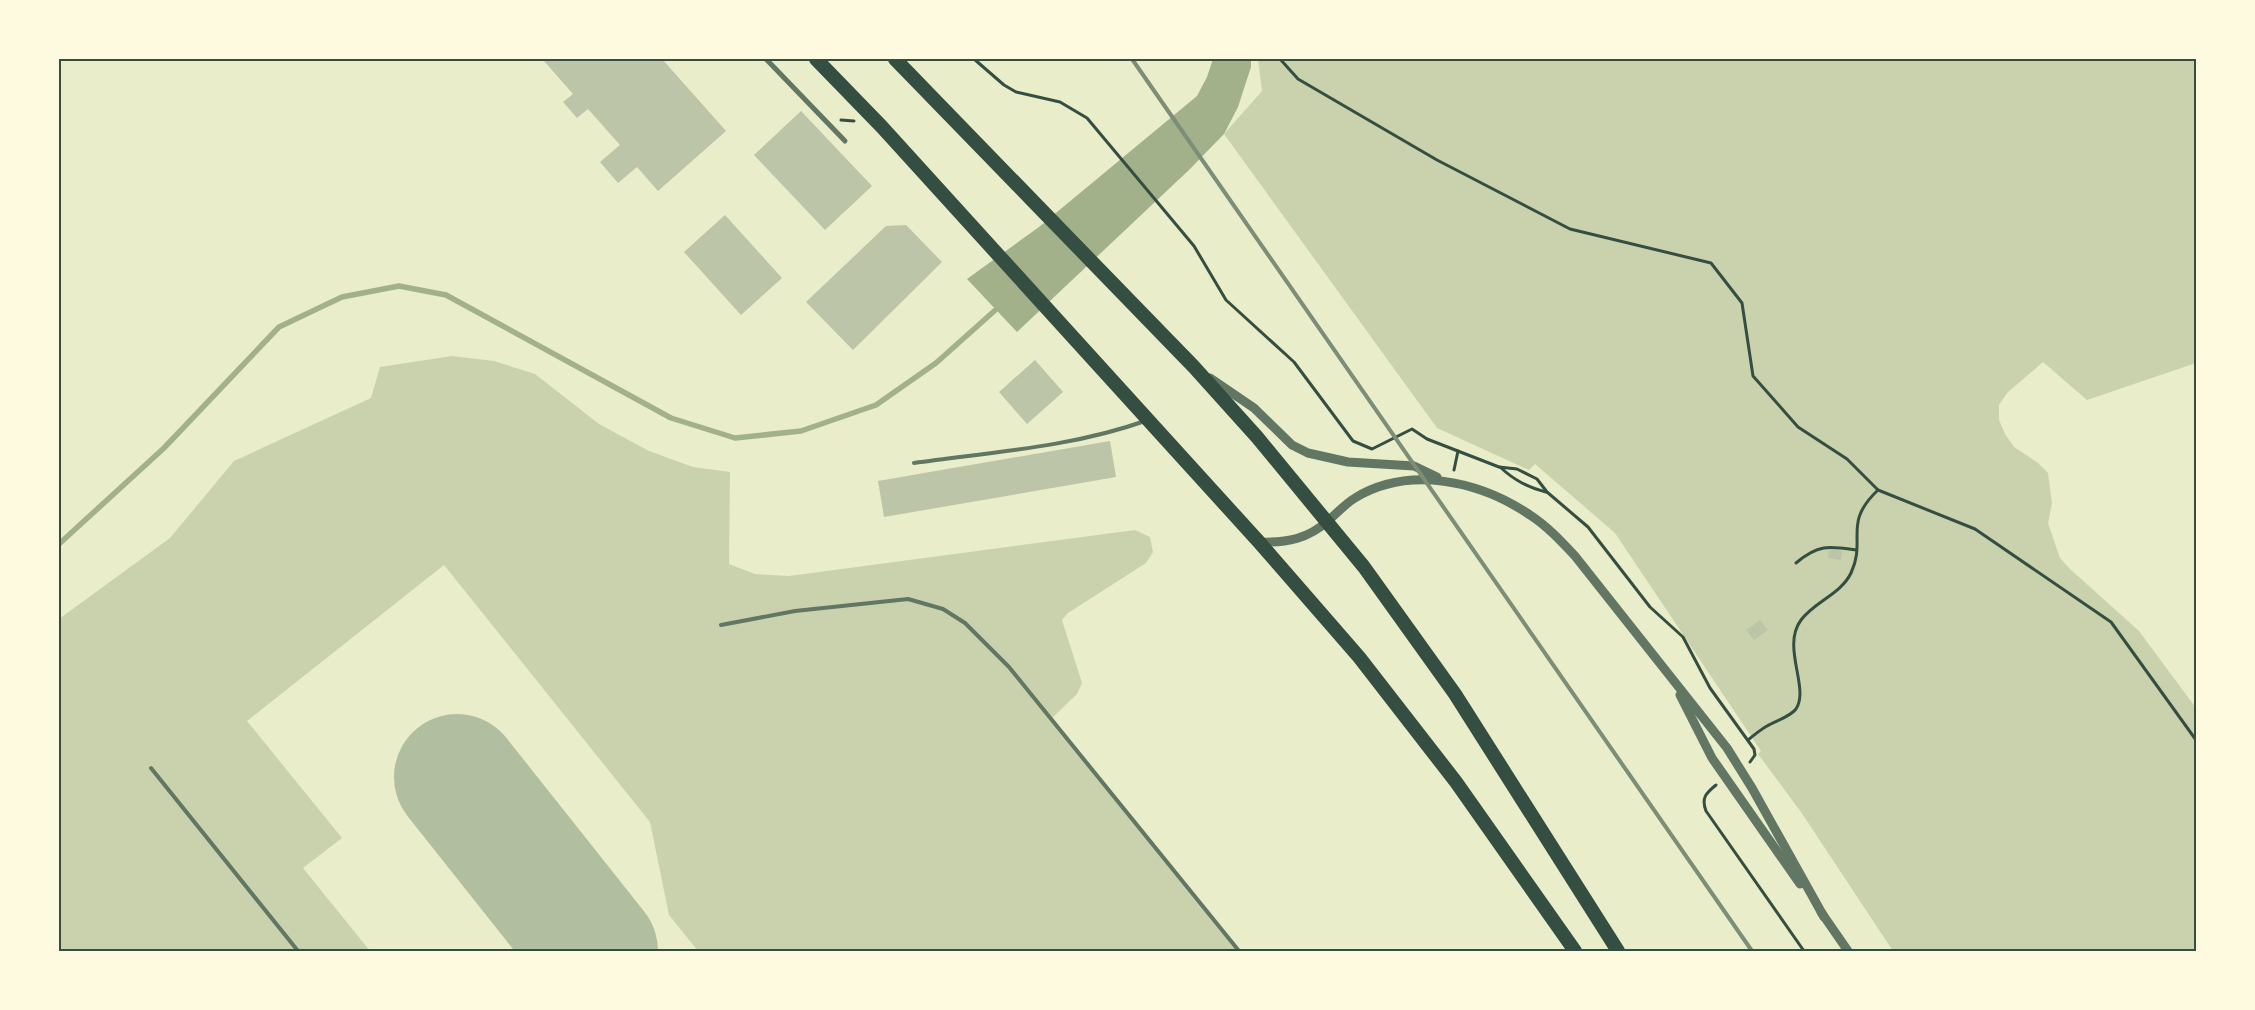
<svg xmlns="http://www.w3.org/2000/svg" width="2255" height="1010" font-family="Lato,sans-serif">
	<rect width="100%" height="100%" fill="#e9edc9"/>
	<g fill="#cad2ad">
		<polygon points="1258,59 2196,59 2196,363 2087,400 2043,362 2007,393 1999,405 1999,420 2005,434 2014,447 2038,463 2048,473 2052,504 2048,523 2060,558 2069,568 2139,631 2196,708 2196,951 1893,951 1801,812 1758,754 1761,751 1615,533 1535,464 1529,470 1437,428 1224,134 1262,91"/>
		<polygon points="452,356 494,361 535,374 599,424 649,451 693,467 730,472 729,564 755,574 789,576 1135,530 1150,537 1153,552 1146,563 1068,613 1062,620 1082,683 1077,694 1051,719 1239,951 698,951 669,915 650,822 444,565 247,721 342,838 303,868 370,951 59,951 59,619 170,538 234,461 371,398 380,367"/>
	</g>
	<polygon fill="#a3b18a" points="1213,59 1251,59 1251,67 1238,107 1224,134 1190,169 1017,332 967,279 1039,227 1197,96 1207,77"/>
	<g fill="none" stroke-linecap="round" stroke-linejoin="round">
		<polyline stroke="#a3b18a" stroke-width="5.5" points="59,544 164,448 279,327 342,297 399,286 446,295 671,418 735,438 801,431 876,405 936,363 1001,305"/>
		<polyline stroke="#b2bea0" stroke-width="126" points="457,777 595,951"/>
	</g>
	<g fill="#bcc5a7">
		<polygon points="547,59 662,59 726,131 658,191 637,167 618,183 600,162 620,145 588,109 577,118 563,102 573,94 544,61"/>
		<polygon points="801,111 872,186 825,230 754,155"/>
		<polygon points="725,215 782,278 741,315 684,252"/>
		<polygon points="906,225 942,262 853,350 806,302 886,226"/>
		<polygon points="1035,360 1063,392 1027,424 999,392"/>
		<polygon points="1110,441 1116,477 884,517 878,481"/>
		<polygon points="1829,549 1842,551 1841,560 1828,558"/>
		<polygon points="1760,620 1768,630 1754,640 1746,630"/>
	</g>
	<g fill="none" stroke-linecap="round" stroke-linejoin="round">
		<g stroke="#344e41" stroke-width="3">
			<polyline points="974,59 1004,85 1016,92 1060,102 1087,118 1194,246 1226,300 1294,362 1353,441 1372,449 1412,429 1427,439 1499,467 1517,469 1537,479 1547,492 1588,527 1650,607 1683,637 1710,688 1754,749 1755,755 1750,762"/>
			<polyline points="1280,59 1298,79 1437,160 1570,229 1711,263 1742,303 1753,376 1798,427 1847,459 1878,490 1975,529 2111,622 2196,740"/>
			<polyline points="841,120 854,121"/>
			<path d="M 1500,467 C 1514,480 1527,487 1546,492"/>
			<polyline points="1454,470 1458,451"/>
			<path d="M 1796,563 C 1818,544 1829,546 1856,550"/>
			<path d="M 1748,740 C 1754,735 1760,730 1767,726 C 1775,721 1790,717 1796,709 C 1810,688 1781,647 1801,620 C 1814,602 1841,594 1851,573 C 1867,539 1842,524 1878,490"/>
			<path d="M 1716,785 C 1706,793 1701,798 1706,811 L 1804,951"/>
		</g>
		<g stroke="#617663" stroke-width="4">
			<path d="M 914,463 C 992,452 1072,447 1145,421"/>
			<polyline points="721,625 795,611 908,599 943,609 965,623 1009,667 1239,951"/>
			<polyline points="151,768 298,951"/>
		</g>
		<polyline stroke="#617663" stroke-width="5" points="766,59 845,141"/>
		<g stroke="#617663" stroke-width="9">
			<polyline points="1210,378 1254,408 1292,445 1308,453 1348,462 1414,466 1437,477"/>
			<path d="M 1259,542 C 1287,543 1308,539 1329,520 C 1337,513 1345,504 1355,498 C 1409,465 1480,481 1530,515 C 1547,526 1561,541 1575,556 L 1727,748 L 1752,788 L 1824,917"/>
			<polyline points="1680,695 1712,758 1800,884"/>
			<polyline points="1821,912 1848,951"/>
		</g>
		<g stroke="#344e41" stroke-width="14">
			<polyline points="816,59 882,127 1259,542 1359,657 1456,782 1575,951"/>
			<polyline points="895,59 1194,367 1257,437 1364,567 1455,694 1618,951"/>
		</g>
		<polyline stroke="#7c8e77" stroke-width="4" points="1132,59 1752,951"/>
	</g>
	<rect width="2255" height="1010" fill="none" stroke="#fefae0" stroke-width="120"/>
	<rect x="60" y="60" width="2135" height="890" fill="none" stroke="#344e41" stroke-width="2"/>
</svg>
